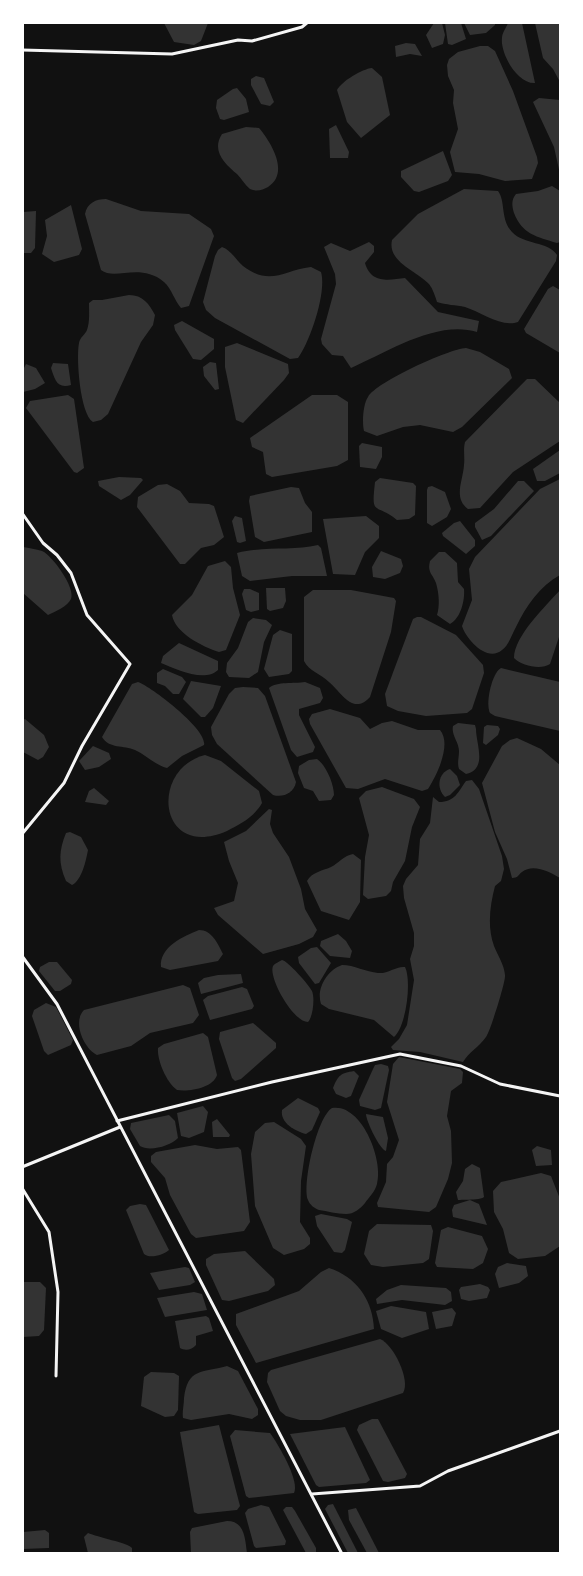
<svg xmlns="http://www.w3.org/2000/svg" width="583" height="1576" font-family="Mulish,sans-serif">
	<rect width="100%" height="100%" fill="#111"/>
	<g fill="#333">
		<polygon points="164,23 164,22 208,23 201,41 194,45 174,42"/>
		<polygon points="434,23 442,23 445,35 443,44 432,48 426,35"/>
		<polygon points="445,23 461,23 466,39 452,45 448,44"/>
		<polygon points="464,23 495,23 495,25 486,33 470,35"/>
		<path d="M 508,23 L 522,23 L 535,83 C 517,84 500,53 502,38 C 502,33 506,28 508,23 Z"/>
		<polygon points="535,23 560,23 560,82 553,69 543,58"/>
		<polygon points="406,43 415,44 422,56 410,54 396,57 395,46"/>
		<polygon points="480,46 488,46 495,51 513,91 537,157 538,163 532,179 505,181 479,174 455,172 450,152 458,129 453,103 454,90 448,76 447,65 449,59 458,52"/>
		<path d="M 372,68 L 382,77 L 390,115 L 361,138 L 347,122 L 337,90 C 342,81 362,69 372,68 Z"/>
		<polygon points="256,76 264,78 274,102 270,106 261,104 251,85 251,79"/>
		<polygon points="237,88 246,99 249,112 224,120 220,119 216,108 217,100 233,89"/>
		<polygon points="539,98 560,100 560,174 554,147 533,102"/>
		<polygon points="336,125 349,152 348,158 330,158 329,129"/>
		<path d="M 246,127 L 259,128 C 271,142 290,173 268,187 C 263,190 256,192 250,189 C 245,185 242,179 237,174 C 225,164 211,151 222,134 Z"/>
		<polygon points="443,151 452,175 448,181 419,192 414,191 401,177 401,171"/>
		<path d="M 552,186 L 560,191 L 560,242 L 557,243 C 537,237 522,234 514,213 C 512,206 511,200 516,194 L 538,191 Z"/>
		<path d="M 464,189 L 498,191 C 506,202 500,219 512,232 C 524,245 548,241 557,255 L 556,261 L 518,322 C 502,328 481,312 465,307 C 456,305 446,305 437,302 C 435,296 433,289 429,284 C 417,271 387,262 392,240 L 418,214 Z"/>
		<path d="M 106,199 L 141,211 L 189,214 L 211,229 L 214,236 L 189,306 L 181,308 C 174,300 172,289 164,282 C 140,262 115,281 101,270 L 85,214 C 87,203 96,199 106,199 Z"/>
		<polygon points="71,205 82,249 79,255 54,262 42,254 47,236 45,220"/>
		<polygon points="36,211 35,248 31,253 23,253 23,212"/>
		<path d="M 369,242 L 374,246 L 374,252 L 365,263 C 371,284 389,280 405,278 L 438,312 L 479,321 L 477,332 C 436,320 388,352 351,368 L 343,356 L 332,355 L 322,344 L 321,339 L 336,284 L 335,274 L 324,247 L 331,243 L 350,251 Z"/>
		<path d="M 222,247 C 231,250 236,260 243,266 C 271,287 283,270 311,267 L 321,272 C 327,292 310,342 298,358 L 290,359 L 215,318 L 206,310 L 203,302 L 215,256 L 218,250 Z"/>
		<polygon points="553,286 560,290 560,353 526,333 524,329 548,289"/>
		<path d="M 129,295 C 143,295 149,304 155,315 L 153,325 L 141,342 L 108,414 L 101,420 L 93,422 C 80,414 76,358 79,343 C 80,337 85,335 87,330 C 90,322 89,311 89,303 L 93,300 L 102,300 Z"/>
		<polygon points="182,321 214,339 214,349 201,360 193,359 175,330 174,325"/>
		<polygon points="237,343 288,364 289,373 284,380 243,423 236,420 225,367 225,347"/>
		<path d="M 466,348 L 480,352 L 509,369 L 512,378 L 462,427 L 453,432 L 420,425 L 403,427 L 377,436 L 364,431 C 362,423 363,404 368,397 C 376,382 449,349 466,348 Z"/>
		<polygon points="210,362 216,363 219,389 215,390 204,376 203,367"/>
		<path d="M 53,363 L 68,364 L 71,385 C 57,389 55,380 51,368 Z"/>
		<polygon points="26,364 36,368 45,383 35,389 23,392 23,370"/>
		<path d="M 527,379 L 535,379 L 560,403 L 560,441 L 513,472 L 480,508 L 468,509 C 453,498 463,481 464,465 C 465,457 463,450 465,442 Z"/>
		<polygon points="68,395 74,399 84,468 77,473 74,472 26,408 30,401"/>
		<polygon points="312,395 337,395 348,402 348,460 337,466 272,477 266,474 263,452 252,447 250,438"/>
		<polygon points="362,443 382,447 382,457 376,469 360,467 359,446"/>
		<polygon points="560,450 560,473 545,481 537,481 533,469"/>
		<polygon points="119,477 141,478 143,480 130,495 121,500 99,486 98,481"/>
		<path d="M 380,478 L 413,483 L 416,486 L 415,515 L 409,519 L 397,520 C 375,502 371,518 375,482 Z"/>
		<path d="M 560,479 L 560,575 C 540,586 526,606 516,627 C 512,634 509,645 502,650 C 487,663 466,639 462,626 L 472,600 L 469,569 L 475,557 L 540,489 Z"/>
		<polygon points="518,481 524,481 534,491 491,536 482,540 475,527 475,523 494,509"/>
		<polygon points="167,484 180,491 189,503 209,504 214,506 224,537 214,545 201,548 185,564 180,564 137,507 138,497 158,485"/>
		<polygon points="432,486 445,492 451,509 447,517 432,526 427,523 427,490 428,487"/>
		<polygon points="291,487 299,488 305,503 312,512 312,532 264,542 255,537 249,501 250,496"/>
		<polygon points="235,516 242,518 246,541 240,543 237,542 232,521"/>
		<polygon points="366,516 379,526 379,538 365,552 355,575 333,574 323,519"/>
		<polygon points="460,521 475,540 475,546 466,554 443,536 442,533 454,523"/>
		<path d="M 318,545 L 321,548 L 327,576 L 292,576 L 250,581 L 242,576 L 237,553 C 264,546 292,551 318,545 Z"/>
		<path d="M 23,547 C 29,548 36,549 42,551 C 52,555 76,588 71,599 C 67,607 56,611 48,615 L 23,593 Z"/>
		<polygon points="381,551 401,559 403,566 400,573 385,579 373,577 372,567"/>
		<path d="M 439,552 L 445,552 L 457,563 L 458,582 L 464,589 C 465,600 461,618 450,624 L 437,615 C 440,606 439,593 436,583 C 433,574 427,573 430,561 Z"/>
		<path d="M 225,561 L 231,567 L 233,588 L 240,615 L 226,650 L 219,652 C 203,647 175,633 172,615 L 192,595 L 208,566 Z"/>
		<polygon points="266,588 285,588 286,601 283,608 270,611 267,609"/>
		<polygon points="244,589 250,589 259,593 259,610 251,612 246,610 242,594"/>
		<path d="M 313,590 L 351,590 L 394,598 L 396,601 L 391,632 L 370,697 C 353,716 341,692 329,682 C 321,674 309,671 304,661 L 304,597 Z"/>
		<path d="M 560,590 L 560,634 L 550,664 C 541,670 522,666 514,658 C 514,636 546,606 560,590 Z"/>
		<polygon points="417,617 421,617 456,635 483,665 484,673 472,709 467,713 426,716 398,711 387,706 385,694 413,619"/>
		<polygon points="253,618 266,620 272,625 264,642 258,672 249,678 229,677 226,672 227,663 238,648 248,622"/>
		<polygon points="280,630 292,634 292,671 289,674 269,677 264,669 273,635"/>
		<path d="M 179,643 L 218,661 L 218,670 C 204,683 176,669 161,663 L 163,656 Z"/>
		<path d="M 501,668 L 560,682 L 560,731 L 495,716 L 490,713 C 485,703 492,673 501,668 Z"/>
		<polygon points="163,669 182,677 186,682 179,694 173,694 165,686 157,683 157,673"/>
		<polygon points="191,681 221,686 213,708 205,717 201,717 183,699"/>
		<path d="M 138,682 C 152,687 208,730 204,745 L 182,756 L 167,768 C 155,765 146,755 135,750 C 124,745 109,749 102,737 L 132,684 Z"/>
		<path d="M 305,682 L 320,688 L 323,698 L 320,703 L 299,709 L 299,715 L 315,747 L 313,752 L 297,757 L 291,750 L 269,688 C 277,681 294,684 305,682 Z"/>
		<path d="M 243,687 L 258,688 L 265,696 L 296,782 C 294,793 283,798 273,795 L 217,744 L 212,735 L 211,727 L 229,694 L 235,688 Z"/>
		<path d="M 330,709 L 360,718 L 370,729 L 382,723 L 392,721 L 418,730 L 440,730 C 452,744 437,775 428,789 L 422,791 L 385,779 L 358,789 L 346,788 L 310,724 L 309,719 L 312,714 Z"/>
		<polygon points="25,719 44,735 49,747 43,757 38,760 23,752 23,720"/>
		<path d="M 458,723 L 475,725 L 476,729 C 476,744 488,769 466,774 L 459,769 C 457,762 459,758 459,751 C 459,742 451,735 453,726 Z"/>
		<polygon points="487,725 498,726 500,729 498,735 486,745 483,743 484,727"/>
		<path d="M 517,738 L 541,749 L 560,765 L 560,878 C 550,872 533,863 522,872 C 518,875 518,878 512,878 L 507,859 L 495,832 L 482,783 L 502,746 L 510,740 Z"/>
		<polygon points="93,746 109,753 111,759 99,767 85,770 79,761"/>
		<path d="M 205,755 L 221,761 L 259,791 L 262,803 C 254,817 241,824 227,831 C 158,861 149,769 205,755 Z"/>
		<path d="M 309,760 L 317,759 C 326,765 334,784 334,795 L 331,800 L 319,801 L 313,791 L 304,788 L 298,773 L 299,766 Z"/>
		<path d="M 450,769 L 457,776 L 460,785 L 450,795 L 445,797 C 436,788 438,773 450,769 Z"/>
		<path d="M 472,780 L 479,789 L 502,856 L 504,869 L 501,881 L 495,886 C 490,905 487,927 494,946 C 498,956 504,964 505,975 C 506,981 490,1032 486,1037 C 479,1047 469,1052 463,1062 L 420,1052 L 393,1050 L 391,1047 L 399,1039 L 407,1025 L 414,980 L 410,959 L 414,946 L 414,933 L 404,898 L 403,886 L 406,879 L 418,865 L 420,839 L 430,823 L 433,797 L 439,802 C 455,802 458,792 466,781 Z"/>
		<polygon points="382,787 414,799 420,807 412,827 405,861 393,882 391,891 386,896 368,899 363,895 365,857 369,835 359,798 366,791"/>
		<polygon points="94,788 109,801 106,805 85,802 89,791"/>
		<polygon points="269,809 272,810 270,824 273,833 289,857 301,889 305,909 317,930 313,937 299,944 263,954 218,915 214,908 234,901 238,883 229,861 224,842 246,831"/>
		<path d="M 70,832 L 81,837 L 88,850 C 86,860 82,880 72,885 L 66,881 C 58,863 59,850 66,833 Z"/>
		<path d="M 353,854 L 361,860 L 360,902 L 349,920 L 321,911 L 307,881 C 312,872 322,871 331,867 C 339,863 343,856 353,854 Z"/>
		<path d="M 199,930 C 212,930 218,944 223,954 L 218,961 L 170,970 L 161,967 C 159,947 184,936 199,930 Z"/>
		<polygon points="338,934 346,941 352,951 350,958 330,956 320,946 321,941"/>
		<polygon points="317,947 331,963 319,983 315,984 299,963 298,957 311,948"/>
		<path d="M 282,960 C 288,961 309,985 312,991 C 315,998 313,1017 308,1022 C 293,1022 268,977 273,966 C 275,963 279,962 282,960 Z"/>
		<polygon points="49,962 57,962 72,980 71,984 60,991 55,991 39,971 40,967"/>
		<path d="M 342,965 C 354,965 366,972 378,973 C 388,974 396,966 405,967 C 412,981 406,1027 394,1037 L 374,1020 L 329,1009 L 321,1004 C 316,989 327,970 342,965 Z"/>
		<polygon points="241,974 243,983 201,994 198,983 204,978 218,975"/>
		<path d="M 183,985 L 190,988 L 199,1015 L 193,1023 L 150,1033 L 131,1046 L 97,1055 C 84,1049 72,1022 84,1010 Z"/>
		<polygon points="242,987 247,989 254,1006 252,1009 210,1020 203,1000 208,996"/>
		<polygon points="46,1003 56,1007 73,1040 71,1045 48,1055 44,1051 32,1016 34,1010"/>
		<polygon points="253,1023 276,1043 276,1048 241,1079 235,1081 232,1078 219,1039 220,1032"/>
		<path d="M 203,1033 L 208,1037 L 217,1075 C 213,1088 189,1092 177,1090 C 166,1082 157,1060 158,1048 L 164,1044 Z"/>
		<polygon points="399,1057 460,1069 463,1072 462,1083 451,1091 447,1116 451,1131 452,1163 448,1179 436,1207 429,1212 378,1207 377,1203 386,1182 387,1164 393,1157 399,1140 387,1102 393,1064"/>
		<polygon points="381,1064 388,1066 389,1070 381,1108 375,1110 360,1106 359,1100 373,1069 375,1065"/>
		<path d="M 354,1071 L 359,1076 L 351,1096 L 346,1098 L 336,1094 L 333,1088 C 338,1075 341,1073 354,1071 Z"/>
		<path d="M 298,1098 L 318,1108 L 320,1112 L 312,1130 L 306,1134 C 295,1131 280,1123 282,1110 Z"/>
		<polygon points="203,1106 208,1112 204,1132 189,1138 181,1136 177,1113"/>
		<path d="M 332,1108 C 362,1103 384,1161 377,1184 C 375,1192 369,1197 365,1203 C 360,1209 354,1214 346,1214 C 337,1214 327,1211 319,1210 C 314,1208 310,1205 308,1200 C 302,1184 317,1117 332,1108 Z"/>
		<path d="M 366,1114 L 383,1117 L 388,1138 L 386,1151 C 380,1150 366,1121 366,1114 Z"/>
		<path d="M 169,1115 L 175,1121 L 178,1138 C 171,1146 149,1152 140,1146 L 130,1129 L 131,1123 Z"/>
		<polygon points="217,1119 230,1135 229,1137 213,1137 212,1122"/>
		<polygon points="274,1122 301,1139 306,1146 301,1181 300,1222 310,1238 310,1244 304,1249 284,1255 273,1248 255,1206 251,1154 255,1132 265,1123"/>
		<polygon points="195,1145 217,1149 238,1147 241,1150 250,1222 244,1231 196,1238 191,1234 170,1195 165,1178 151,1162 151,1156 156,1152"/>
		<polygon points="537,1146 551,1150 552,1165 536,1166 532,1150"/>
		<path d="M 472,1164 L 480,1168 L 484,1197 C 478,1201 465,1199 458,1200 L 456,1192 L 463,1181 L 465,1169 Z"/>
		<polygon points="541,1173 551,1176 560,1199 560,1246 545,1256 518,1259 509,1253 503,1229 494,1212 493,1191 501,1182"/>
		<polygon points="470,1200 479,1204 487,1225 453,1217 452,1210 454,1205"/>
		<path d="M 140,1204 L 146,1205 L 169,1250 C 163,1255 150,1259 144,1254 L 126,1210 L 130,1206 Z"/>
		<polygon points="321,1214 347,1219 352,1222 345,1250 342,1253 334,1252 317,1226 315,1216"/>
		<polygon points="377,1224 431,1225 433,1231 429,1259 423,1263 383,1267 371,1265 364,1254 369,1231"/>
		<polygon points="448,1227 482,1236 488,1249 483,1263 473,1269 437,1267 435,1263 441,1230"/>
		<polygon points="245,1251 274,1279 275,1285 268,1291 229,1301 222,1300 206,1265 206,1259 214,1254"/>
		<polygon points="507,1263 526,1266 528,1276 519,1283 499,1288 495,1274 498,1267"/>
		<polygon points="185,1267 189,1268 195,1282 190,1285 159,1290 150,1273"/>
		<path d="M 329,1268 C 357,1277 373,1301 374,1329 L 256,1363 L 236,1325 L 236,1314 L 299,1291 L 321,1272 Z"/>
		<polygon points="23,1282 40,1282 46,1288 44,1330 39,1336 23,1337"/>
		<polygon points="480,1284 488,1287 490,1290 487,1298 469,1301 461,1299 459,1290 461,1287"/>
		<polygon points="401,1285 446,1288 451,1292 452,1301 445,1305 402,1300 377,1304 376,1299 387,1290"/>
		<polygon points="194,1292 202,1294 207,1310 165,1317 157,1298"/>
		<polygon points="391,1306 426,1312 429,1329 402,1338 381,1329 376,1311"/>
		<polygon points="452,1308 456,1313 452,1326 436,1329 432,1312"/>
		<path d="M 206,1316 L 209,1318 L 213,1331 L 196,1336 L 196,1345 C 192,1350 185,1351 180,1348 L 175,1321 Z"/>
		<path d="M 380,1339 C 393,1344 411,1380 403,1393 L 321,1420 L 300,1420 L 286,1416 L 280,1411 L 267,1382 L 268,1373 L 271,1370 Z"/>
		<path d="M 227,1366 L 238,1371 L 258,1409 L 258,1415 L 252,1419 L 229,1414 L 191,1420 L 183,1418 C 182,1412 184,1405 184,1398 C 188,1368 201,1373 227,1366 Z"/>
		<polygon points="151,1372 174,1373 179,1376 178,1410 174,1416 165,1417 141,1406 144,1377"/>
		<polygon points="372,1419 378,1419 407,1474 405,1478 388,1482 383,1481 357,1430 359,1425"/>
		<polygon points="219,1425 240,1506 237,1510 198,1514 194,1512 180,1432"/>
		<polygon points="345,1427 370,1480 366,1483 319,1487 316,1485 290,1434"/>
		<path d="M 235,1430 L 270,1433 C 278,1444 300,1481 294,1493 L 249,1498 L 246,1496 L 230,1436 Z"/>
		<polygon points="333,1504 358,1553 348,1553 325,1509 328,1505"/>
		<polygon points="261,1505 269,1507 286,1541 285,1545 256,1548 254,1546 245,1513 248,1509"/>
		<polygon points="286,1507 292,1507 295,1511 316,1548 316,1553 306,1553 283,1510"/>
		<polygon points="356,1508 379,1553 367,1553 349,1520 348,1510"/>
		<path d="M 227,1521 C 245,1521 245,1539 247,1553 L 191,1553 L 190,1532 L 192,1528 Z"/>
		<polygon points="45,1530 49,1533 49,1548 23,1549 23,1532"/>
		<path d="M 88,1533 C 97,1537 128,1543 132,1548 L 132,1553 L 88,1553 L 84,1537 Z"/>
	</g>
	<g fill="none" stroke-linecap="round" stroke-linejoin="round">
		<g stroke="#f5f5f5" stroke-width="3">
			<polyline points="22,50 172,54 238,40 252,41 302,27 308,22"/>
			<polyline points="22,513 43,543 57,555 71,573 87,615 130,664 82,746 64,783 22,834"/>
			<polyline points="22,956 57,1004 342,1554"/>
			<polyline points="117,1121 272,1082 400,1054 461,1066 500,1084 560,1096"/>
			<polyline points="22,1167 120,1127"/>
			<polyline points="22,1188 49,1232 58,1292 56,1376"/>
			<polyline points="312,1494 420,1486 448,1471 560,1431"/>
		</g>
	</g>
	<rect width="583" height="1576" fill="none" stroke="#ffffff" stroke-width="48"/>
</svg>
